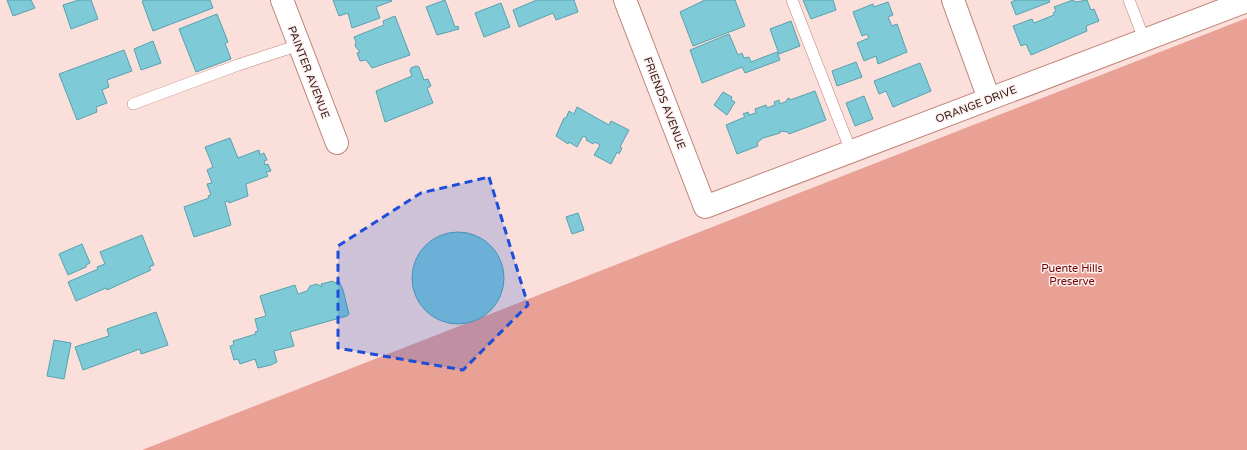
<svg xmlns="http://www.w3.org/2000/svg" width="1247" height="450" font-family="'Varela Round',sans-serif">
	<rect width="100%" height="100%" fill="#fadfda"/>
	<polygon fill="#e9a195" points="1247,18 1247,450 142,450"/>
	<g fill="#7fcad7" stroke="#56a2af">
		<polygon points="7,0 31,0 35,8 13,16"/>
		<polygon points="79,0 91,0 98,19 71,29 63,5"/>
		<polygon points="146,0 210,0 213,8 153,31 142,1"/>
		<polygon points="333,0 391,0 392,1 376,7 380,18 352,28 348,13 339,16"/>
		<polygon points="445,0 455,27 458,26 459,29 437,35 426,7"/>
		<polygon points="537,0 574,0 578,12 556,20 553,13 519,27 513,10"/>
		<polygon points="705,0 735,0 745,26 693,46 680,12"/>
		<polygon points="803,0 833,0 836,10 811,19"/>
		<polygon points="1016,0 1049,0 1050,2 1016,15 1011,2"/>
		<polygon points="1073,0 1076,2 1087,0 1091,10 1094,9 1099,21 1086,26 1087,31 1031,55 1026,44 1021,46 1013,26 1032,19 1034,23 1054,15 1053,13 1056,11 1054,7"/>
		<polygon points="888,2 893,15 888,17 892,26 897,24 907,52 878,64 876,56 864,61 857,43 869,38 867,34 862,36 853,12 873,4 874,7"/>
		<polygon points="501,3 510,27 484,37 475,13"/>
		<polygon points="217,14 228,42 225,43 231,59 196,72 179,29"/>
		<polygon points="395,16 410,55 372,68 366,60 360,61 357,53 360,52 355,46 356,42 354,37 384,25 383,21"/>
		<polygon points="791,21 800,46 779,54 770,29"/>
		<polygon points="729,34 738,55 742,53 744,58 749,57 751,62 777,52 780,60 745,73 742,67 702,83 690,50"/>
		<polygon points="153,41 161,63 141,70 134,49"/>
		<polygon points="124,50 132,71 107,80 109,87 102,90 107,103 96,107 97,112 77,120 59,74"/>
		<polygon points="856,62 862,77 837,86 832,71"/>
		<polygon points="920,63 931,91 893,107 886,91 879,94 874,81"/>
		<polygon points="416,66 419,67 424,80 428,79 431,86 427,88 433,103 385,122 376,91 412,76 410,71 411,68"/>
		<polygon points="815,91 826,120 789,134 788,132 780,131 780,133 763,138 757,143 758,146 737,154 726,125 745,117 743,114 748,112 749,115 756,113 755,109 766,105 767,108 775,105 774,102 779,100 780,104 787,101 787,99 789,98 790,100"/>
		<polygon points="723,92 732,97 731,100 735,102 727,115 714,105"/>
		<polygon points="864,96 873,119 855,126 846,103"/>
		<polygon points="577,107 609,125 611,121 629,130 620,147 622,148 619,154 617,152 611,164 594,155 600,145 595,142 593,144 586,140 587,138 583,136 577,147 569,142 568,144 556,136 564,118 566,118 569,111 574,114"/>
		<polygon points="230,138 238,158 259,150 260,155 264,153 267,160 264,161 265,165 268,164 271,171 266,172 268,176 246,184 248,196 229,203 228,201 225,202 231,225 194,237 184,207 209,198 208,196 211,195 207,184 212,183 207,170 213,167 205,147"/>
		<polygon points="578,213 584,230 572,234 566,217"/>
		<circle cx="458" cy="278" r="46"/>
		<polygon points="142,235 154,265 149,267 151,270 107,290 106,288 76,301 68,282 98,269 97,267 105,264 100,252"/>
		<polygon points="82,244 90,263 86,265 86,267 68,275 59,254"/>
		<polygon points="333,281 334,283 339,281 343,290 349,314 347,316 290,332 294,346 274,351 277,362 271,365 258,368 255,359 240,364 238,359 234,360 230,346 234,345 233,341 256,334 255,332 258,331 255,319 266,316 260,296 295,285 298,294 307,291 310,286 317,284 322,287 321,284"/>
		<polygon points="156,312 168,345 141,354 140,349 83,370 75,347 109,336 107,329"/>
		<polygon points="54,340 71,343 64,379 47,376"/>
	</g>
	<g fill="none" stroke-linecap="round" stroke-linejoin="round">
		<g stroke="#c08379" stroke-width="12">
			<g id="lane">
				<polyline points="792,0 851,151"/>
				<polyline points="1129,0 1144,39"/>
				<polyline points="133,104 238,65 299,45"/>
			</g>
		</g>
		<g stroke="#c08379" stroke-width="24">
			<g id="street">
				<polyline points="282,0 337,143"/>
				<polyline points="625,0 705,207 1247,1"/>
				<polyline points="953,0 989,99"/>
			</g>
		</g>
		<use href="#lane" stroke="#fff" stroke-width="11"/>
		<use href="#street" stroke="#fff" stroke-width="22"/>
	</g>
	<path fill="#1d4ed8" fill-opacity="0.2" stroke="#1d4ed8" stroke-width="3" stroke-dasharray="8 5" stroke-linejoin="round" d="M 489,177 L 528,305 L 463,370 L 338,348 L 338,246 L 421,193 Z"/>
	<g text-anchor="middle" stroke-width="3" stroke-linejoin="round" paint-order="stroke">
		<g font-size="11" fill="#321b17" stroke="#fef0ee">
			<text transform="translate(309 72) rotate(69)" y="4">PAINTER AVENUE</text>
			<text transform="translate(665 103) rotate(69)" y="4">FRIENDS AVENUE</text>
			<text transform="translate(976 104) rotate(-21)" y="4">ORANGE DRIVE</text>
		</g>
		<g font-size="11" fill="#6f0200" stroke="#fef0ee">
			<text x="1072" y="272">Puente Hills<tspan x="1072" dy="13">Preserve</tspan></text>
		</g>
	</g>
</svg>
